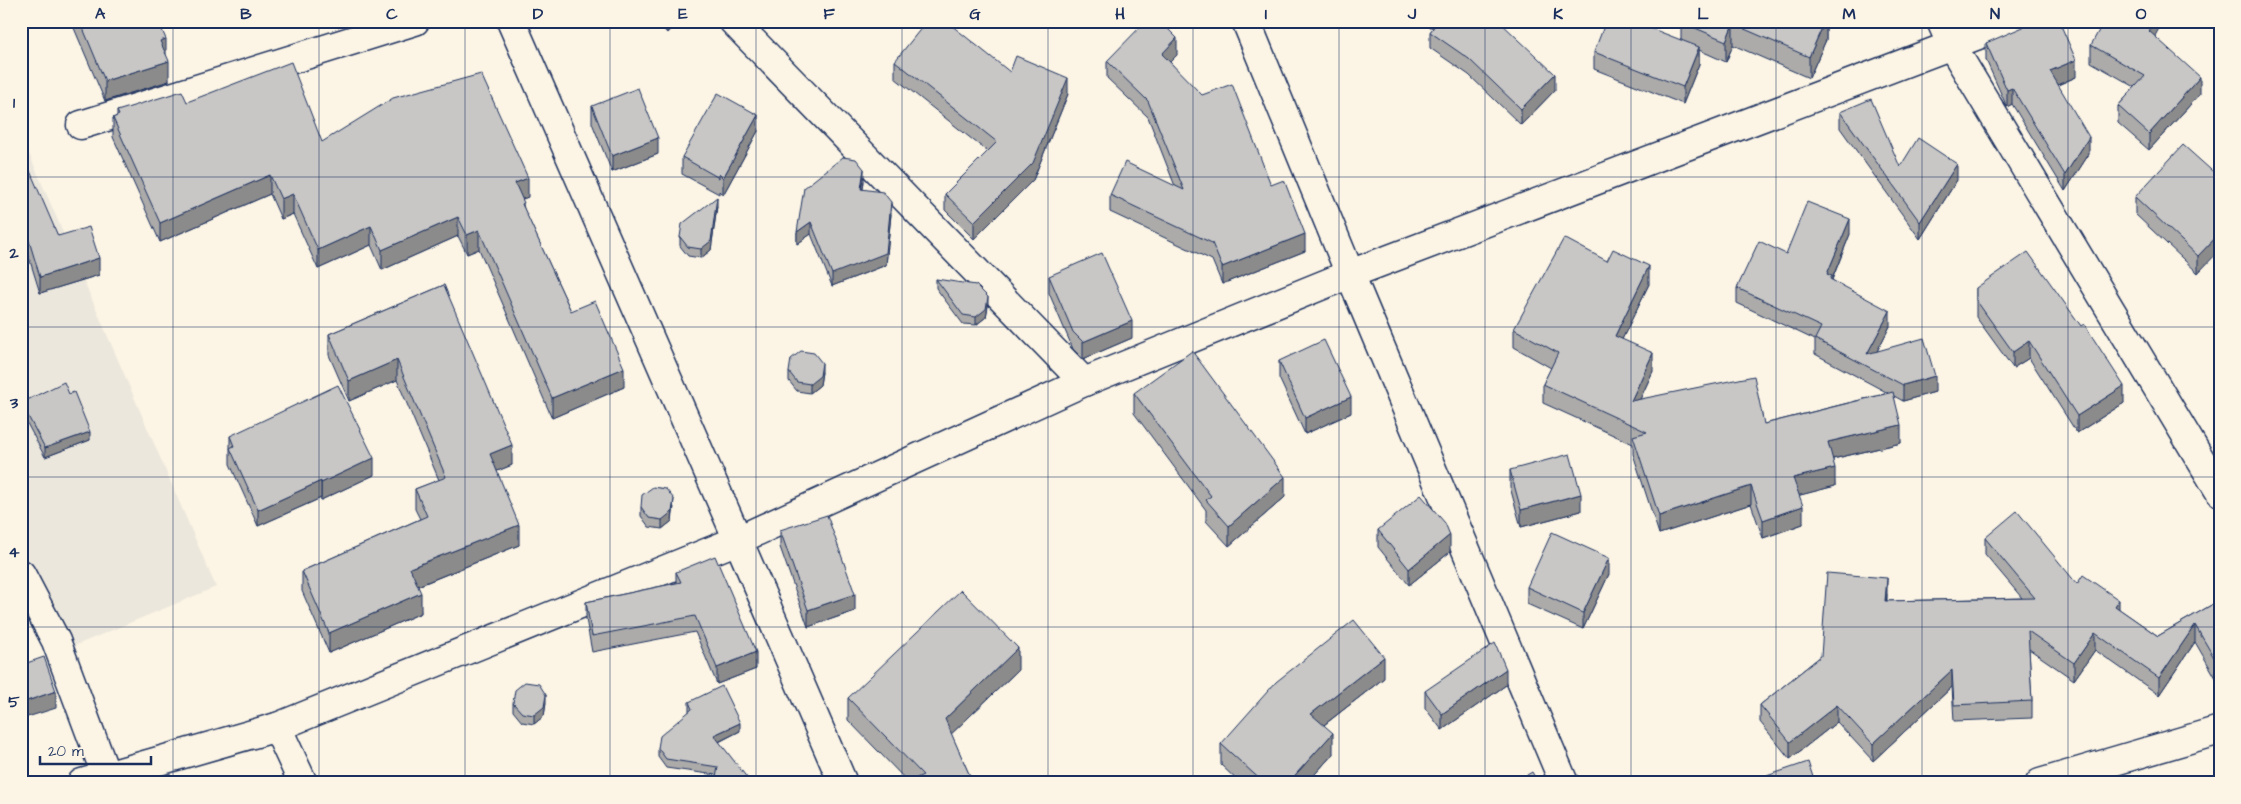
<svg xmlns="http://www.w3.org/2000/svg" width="2241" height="804" font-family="'Architects Daughter',sans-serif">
	<rect width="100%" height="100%" fill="#fcf5e5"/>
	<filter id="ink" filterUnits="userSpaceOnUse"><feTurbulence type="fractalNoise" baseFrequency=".02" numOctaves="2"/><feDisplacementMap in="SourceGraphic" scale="10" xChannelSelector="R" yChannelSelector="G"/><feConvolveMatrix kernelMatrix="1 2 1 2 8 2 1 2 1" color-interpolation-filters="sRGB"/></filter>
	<g filter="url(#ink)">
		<polygon fill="#ece7dc" points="21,135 216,587 50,656 21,595"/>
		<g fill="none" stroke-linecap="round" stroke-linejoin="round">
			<g stroke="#1b2f5e" stroke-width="31">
				<g id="minor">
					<polyline points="733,21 1084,382 1350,274 2015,21"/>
					<polyline points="1246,21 1350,274 1564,783"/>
					<polyline points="1941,21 1952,46 2220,492"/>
					<polyline points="81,125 415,21"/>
					<polyline points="21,574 56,641 106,775"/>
					<polyline points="277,727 303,783"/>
					<polyline points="82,783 277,727 738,540 511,21"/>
					<polyline points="843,783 738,540 1084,382"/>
					<polyline points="2040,783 2220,730"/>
				</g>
			</g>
			<use href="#minor" stroke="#fcf5e5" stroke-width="28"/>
		</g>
		<g fill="#acabaa" stroke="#1b2f5e">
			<polygon points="71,21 158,21 169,81 105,101"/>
			<polygon points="656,21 680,21 667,33"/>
			<polygon points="1416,21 1499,21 1555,90 1521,125 1469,75 1430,48 1430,32 1433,28"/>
			<polygon points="1826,21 1826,40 1809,78 1733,45 1726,62 1699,50 1699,64 1683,104 1594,69 1594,52 1681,40 1681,22"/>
			<polygon points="2155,36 2200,94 2149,150 2118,123 2118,106 2135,87 2091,62 2091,45"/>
			<polygon points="1986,43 2076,77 2058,85 2089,154 2065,191 2012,104 2007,107 1986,60"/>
			<polygon points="1177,55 1170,62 1271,185 1305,251 1222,284 1212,260 1110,212 1110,195 1175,186 1148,117 1107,78 1107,61"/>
			<polygon points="895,61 1010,72 1068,94 1033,180 974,239 945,210 945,194 988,152 895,78"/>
			<polygon points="187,102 322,142 528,197 522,199 524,209 571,311 624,387 552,418 479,249 467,254 458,236 382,270 371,245 318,269 293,214 281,219 270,194 160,242 113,137 113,118 117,116 117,111"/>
			<polygon points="592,106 658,154 612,172 592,123"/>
			<polygon points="1840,112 1900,167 1957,180 1920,239 1840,128"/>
			<polygon points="758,131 723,195 719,191 719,194 682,174 682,157"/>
			<polygon points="21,166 58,236 99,275 40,293 27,251"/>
			<polygon points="2220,178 2198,273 2135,214 2135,197"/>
			<polygon points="864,181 863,189 891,214 886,265 832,286 811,234 797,244 797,232"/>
			<polygon points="717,206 711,250 701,258 688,256 680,246 680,237"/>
			<polygon points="1850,234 1832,280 1890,326 1877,351 1935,392 1903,401 1894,396 1901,443 1833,459 1835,486 1799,495 1803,524 1763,538 1751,504 1659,534 1633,454 1633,444 1543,403 1543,384 1551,368 1514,347 1514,329 1649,284 1622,339 1653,371 1640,399 1764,424 1888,393 1815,354 1815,340 1737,303 1737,288 1786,254"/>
			<polygon points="1049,276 1132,338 1083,359 1073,349 1049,293"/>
			<polygon points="936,279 988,306 986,317 976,325 963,324 936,288"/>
			<polygon points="444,285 512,465 497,471 519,545 418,586 421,613 329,653 302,591 302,571 420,519 415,509 415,489 439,480 397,380 349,401 329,355 329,334"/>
			<polygon points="1976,288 2081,326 2124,403 2077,433 2029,358 2013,368 1976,317"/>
			<polygon points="1279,361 1351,413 1305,434 1279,378"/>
			<polygon points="789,372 822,372 820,385 810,393 797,391 789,381"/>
			<polygon points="1134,393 1285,497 1229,546 1206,521 1206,510 1134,413"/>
			<polygon points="69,394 90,440 45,457 21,412 21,403"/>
			<polygon points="230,436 374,475 321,500 321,498 258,526 230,464"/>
			<polygon points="1510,470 1581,511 1521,527 1510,487"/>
			<polygon points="641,507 674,507 672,521 662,529 649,527 641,516"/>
			<polygon points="780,530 855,611 808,627 780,547"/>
			<polygon points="1378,530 1450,552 1409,585 1378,547"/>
			<polygon points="1985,538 2077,584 2119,609 2158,636 2220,600 2220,676 2216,678 2195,642 2159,695 2095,650 2074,680 2029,649 2032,701 2032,718 1954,721 1952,687 1873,761 1837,722 1790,759 1760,722 1760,705 1821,656 1887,594 1887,601 2022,598 1985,554"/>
			<polygon points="676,572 756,669 717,684 695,632 592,652 586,619 586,602 676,583"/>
			<polygon points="1609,574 1583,629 1527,604 1527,587"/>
			<polygon points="1018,670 951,734 973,783 908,782 848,720 848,698"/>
			<polygon points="1384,678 1324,725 1333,754 1307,783 1240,783 1221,765 1221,744"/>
			<polygon points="1506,685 1442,730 1425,708 1425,691"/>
			<polygon points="689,702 740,731 719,742 748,783 716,775 666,768 658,757 658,748 689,712"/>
			<polygon points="513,703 546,703 544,716 534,724 522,722 513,711"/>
			<polygon points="2219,723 2220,723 2220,748 2219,747"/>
		</g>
		<g fill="#8c8b8b" stroke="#1b2f5e">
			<polygon points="667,21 680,21 667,33"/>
			<polygon points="1825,21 1826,21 1826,40 1809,78 1809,57"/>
			<polygon points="2154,21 2163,21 2149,47 2149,31"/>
			<polygon points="1733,24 1733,45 1726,62 1726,41"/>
			<polygon points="1177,38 1177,55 1162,70 1162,54"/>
			<polygon points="166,39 166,59 160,41"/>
			<polygon points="1699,47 1699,64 1683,104 1683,87"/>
			<polygon points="2076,60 2076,77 2050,88 2050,71"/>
			<polygon points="169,61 169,81 105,101 105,81"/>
			<polygon points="1555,74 1555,90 1521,125 1521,109"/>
			<polygon points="2200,77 2200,94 2149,150 2149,134"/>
			<polygon points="1068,78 1068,94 1033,180 974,239 974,222"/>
			<polygon points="2012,88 2012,104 2007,107 2007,90"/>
			<polygon points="758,115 758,131 723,195 723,178"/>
			<polygon points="2089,137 2089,154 2065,191 2065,175"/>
			<polygon points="658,138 658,154 612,172 612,156"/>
			<polygon points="1957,164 1957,180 1920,239 1920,222"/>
			<polygon points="864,169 864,181 861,201 861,189"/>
			<polygon points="270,175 270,194 160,242 160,223"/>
			<polygon points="528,178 528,197 515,202 515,183"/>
			<polygon points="293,194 293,214 281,219 281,199"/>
			<polygon points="717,197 717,206 711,250 701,258 701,249"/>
			<polygon points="891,202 891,214 886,265 832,286 832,274"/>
			<polygon points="458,217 458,236 382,270 382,250"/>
			<polygon points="1850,219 1850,234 1832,279 1832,292 1827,274"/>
			<polygon points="811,222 811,234 797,244 797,232"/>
			<polygon points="371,226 371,245 318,269 318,250"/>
			<polygon points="479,230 479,249 467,254 467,235"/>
			<polygon points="2220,233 2220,250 2198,273 2198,256"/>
			<polygon points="27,234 27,251 21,253 21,237"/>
			<polygon points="1305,234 1305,251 1222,284 1222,267"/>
			<polygon points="99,258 99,275 40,293 40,277"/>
			<polygon points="1649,266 1649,284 1615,354 1615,336"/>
			<polygon points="988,297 988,306 986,317 976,325 976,317"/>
			<polygon points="1890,311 1890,326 1869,367 1867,354"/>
			<polygon points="1132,321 1132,338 1083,359 1083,342"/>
			<polygon points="2029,341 2029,358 2013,368 2013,352"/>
			<polygon points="1653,353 1653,371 1631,419 1631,401"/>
			<polygon points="397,360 397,380 349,401 349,381"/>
			<polygon points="822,363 822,372 820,385 810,393 810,384"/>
			<polygon points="624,368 624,387 552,418 552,398"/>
			<polygon points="1935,376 1935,392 1903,401 1903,385"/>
			<polygon points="2124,386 2124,403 2077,433 2077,416"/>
			<polygon points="1351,397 1351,413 1305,434 1305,418"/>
			<polygon points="1901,425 1901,443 1828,460 1828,442"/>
			<polygon points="90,432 90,440 45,457 45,448"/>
			<polygon points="512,445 512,465 490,474 490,454"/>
			<polygon points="374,458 374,475 321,500 321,483"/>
			<polygon points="1835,468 1835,486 1793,497 1793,478"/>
			<polygon points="1285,477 1285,497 1229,546 1229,526"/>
			<polygon points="321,481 321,498 258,526 258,510"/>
			<polygon points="1751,486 1751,504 1659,534 1659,516"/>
			<polygon points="1581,494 1581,511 1521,527 1521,510"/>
			<polygon points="674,499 672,521 662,529 662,520"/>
			<polygon points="1803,506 1803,524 1763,538 1763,520"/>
			<polygon points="519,525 519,545 410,589 410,568"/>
			<polygon points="1450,535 1450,552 1409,585 1409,569"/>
			<polygon points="1609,558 1609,574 1583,629 1583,613"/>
			<polygon points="1887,578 1887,594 1885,618 1885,601"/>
			<polygon points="421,593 421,613 329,653 329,633"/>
			<polygon points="855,594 855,611 808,627 808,610"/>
			<polygon points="2119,600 2119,617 2115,606"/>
			<polygon points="2195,625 2195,642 2159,695 2159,678"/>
			<polygon points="2095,633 2095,650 2074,680 2074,663"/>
			<polygon points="1018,648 1018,670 945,740 945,719"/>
			<polygon points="756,652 756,669 717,684 717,668"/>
			<polygon points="1384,657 1384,678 1311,735 1311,714"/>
			<polygon points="2220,659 2220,676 2216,678 2216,661"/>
			<polygon points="1506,669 1506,685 1442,730 1442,714"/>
			<polygon points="1952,670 1952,687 1873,761 1873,744"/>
			<polygon points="56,691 56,708 21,719 21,703"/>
			<polygon points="546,695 546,703 544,716 534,724 534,715"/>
			<polygon points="1837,705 1837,722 1790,759 1790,742"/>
			<polygon points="740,723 740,731 714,744 714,735"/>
			<polygon points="1333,733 1333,754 1307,783 1288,783"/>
		</g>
		<g fill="#c8c7c6" stroke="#1b2f5e">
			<polygon points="80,21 158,21 166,39 160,41 169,61 105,81"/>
			<polygon points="927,21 946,21 1010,72 1016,56 1068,78 1033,163 974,222 945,194 997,142 895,61"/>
			<polygon points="1146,21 1160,21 1177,38 1162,54 1202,95 1232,84 1271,185 1284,180 1305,234 1222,267 1212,243 1110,195 1125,162 1184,190 1148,101 1107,61"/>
			<polygon points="1438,21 1499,21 1555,74 1521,109 1469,59 1430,32"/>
			<polygon points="1606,21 1632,21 1699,47 1683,87 1594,52"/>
			<polygon points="1682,21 1825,21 1809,57 1733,24 1726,41 1681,22"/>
			<polygon points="2037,21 2059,21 2076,60 2050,71 2089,137 2065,175 2012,88 2007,90 1986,43"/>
			<polygon points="2104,21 2154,21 2149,31 2200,77 2149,134 2118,106 2145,76 2091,45"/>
			<polygon points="291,62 322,142 393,98 481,74 528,178 515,183 524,203 522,204 571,311 595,301 624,368 552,398 479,230 467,235 458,217 382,250 371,226 318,250 293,194 281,199 270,175 160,223 113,118 119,115 117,111 182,91 187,102"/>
			<polygon points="638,88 658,138 612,156 592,106"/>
			<polygon points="718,93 758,115 723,178 719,174 719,178 682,157"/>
			<polygon points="1871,99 1900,167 1918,138 1957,164 1920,222 1840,112"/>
			<polygon points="2183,145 2220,178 2220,233 2198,256 2135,197"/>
			<polygon points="843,157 856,159 864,169 861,189 883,192 891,202 886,253 832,274 811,222 797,232 804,188"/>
			<polygon points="27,164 58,236 89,227 99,258 40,277 27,234 21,237 21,166"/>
			<polygon points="717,197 711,241 701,249 688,247 680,237 682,224"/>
			<polygon points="1807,202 1850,219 1827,274 1832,276 1830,279 1890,311 1867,354 1924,338 1935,376 1903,385 1815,339 1821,327 1737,288 1759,241 1786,254"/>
			<polygon points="1564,238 1607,261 1613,249 1649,266 1615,336 1653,353 1631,401 1754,376 1764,424 1893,392 1901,425 1828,442 1835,468 1793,478 1803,506 1763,520 1751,486 1659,516 1633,436 1647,432 1543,384 1558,353 1514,329"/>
			<polygon points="2028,252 2081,326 2084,324 2124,386 2077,416 2029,341 2013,352 1976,300 1976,288"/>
			<polygon points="1102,253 1132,321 1083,342 1073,332 1049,276"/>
			<polygon points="936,279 976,285 988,297 986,309 976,317 963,315"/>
			<polygon points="444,285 512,445 490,454 519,525 410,568 421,593 329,633 302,571 427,516 415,489 446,477 397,360 349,381 329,334"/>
			<polygon points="1324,340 1351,397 1305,418 1279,361"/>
			<polygon points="801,351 814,353 822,363 820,376 810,384 797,382 789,372 791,359"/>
			<polygon points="1192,351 1285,477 1229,526 1206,500 1211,496 1134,393"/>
			<polygon points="64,382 69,394 74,392 90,432 45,448 21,403"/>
			<polygon points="338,385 374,458 321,483 321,481 258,510 230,448 234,446 230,436"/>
			<polygon points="1570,454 1581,494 1521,510 1510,470"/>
			<polygon points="653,487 666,489 674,499 672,512 662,520 649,518 641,507 642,495"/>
			<polygon points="1421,495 1445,523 1450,535 1409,569 1378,530"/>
			<polygon points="2017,511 2077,584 2083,575 2119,600 2115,606 2158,636 2220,600 2220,659 2216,661 2195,625 2159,678 2095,633 2074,663 2028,631 2032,701 1954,705 1952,670 1873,744 1837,705 1790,742 1760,705 1821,656 1827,573 1887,578 1885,601 2035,598 1985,538"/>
			<polygon points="827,515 855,594 808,610 780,530"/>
			<polygon points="1552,532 1609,558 1583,613 1527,587"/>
			<polygon points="715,556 756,652 717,668 695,616 592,636 586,602 681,582 676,572"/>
			<polygon points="961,590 1018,648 945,719 973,783 906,783 923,775 848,698"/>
			<polygon points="1354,620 1384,657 1311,714 1333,733 1288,783 1264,783 1221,744 1276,682"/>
			<polygon points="1495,643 1506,669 1442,714 1425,691"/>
			<polygon points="44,657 56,691 21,703 21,665"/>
			<polygon points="525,682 539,684 546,695 544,707 534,715 522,713 513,703 515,690"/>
			<polygon points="722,686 740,723 714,735 748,779 747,783 715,783 718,767 666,759 658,748 660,736 692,709 689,702"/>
			<polygon points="1808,762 1815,783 1746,783"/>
			<polygon points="1532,772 1538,783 1514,783"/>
		</g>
	</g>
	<path fill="none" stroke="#1b2f5e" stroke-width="1" stroke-opacity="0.55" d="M 173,21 L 173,783M 319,21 L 319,783M 465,21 L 465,783M 610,21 L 610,783M 756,21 L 756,783M 902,21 L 902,783M 1048,21 L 1048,783M 1193,21 L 1193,783M 1339,21 L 1339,783M 1485,21 L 1485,783M 1631,21 L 1631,783M 1776,21 L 1776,783M 1922,21 L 1922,783M 2068,21 L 2068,783M 21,177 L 2220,177M 21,327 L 2220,327M 21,477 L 2220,477M 21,627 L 2220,627"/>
	<rect width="2241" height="804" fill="none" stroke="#fcf5e5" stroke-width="55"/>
	<path d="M40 756v8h111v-8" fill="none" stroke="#1b2f5e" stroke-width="2.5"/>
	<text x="48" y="756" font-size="15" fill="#1b2f5e" stroke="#fcf5e5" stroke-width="4" paint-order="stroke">20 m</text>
	<rect x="28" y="28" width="2186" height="748" fill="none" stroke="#1b2f5e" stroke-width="2"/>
	<g font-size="16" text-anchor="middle" font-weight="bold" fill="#1b2f5e">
		<text x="100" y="19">A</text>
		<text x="246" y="19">B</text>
		<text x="392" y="19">C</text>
		<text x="538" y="19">D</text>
		<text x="683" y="19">E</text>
		<text x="829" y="19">F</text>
		<text x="975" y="19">G</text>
		<text x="1120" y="19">H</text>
		<text x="1266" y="19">I</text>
		<text x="1412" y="19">J</text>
		<text x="1558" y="19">K</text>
		<text x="1703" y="19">L</text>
		<text x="1849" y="19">M</text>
		<text x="1995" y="19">N</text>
		<text x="2141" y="19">O</text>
		<text x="14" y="108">1</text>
		<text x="14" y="258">2</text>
		<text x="14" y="408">3</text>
		<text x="14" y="557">4</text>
		<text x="14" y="707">5</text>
	</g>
</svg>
